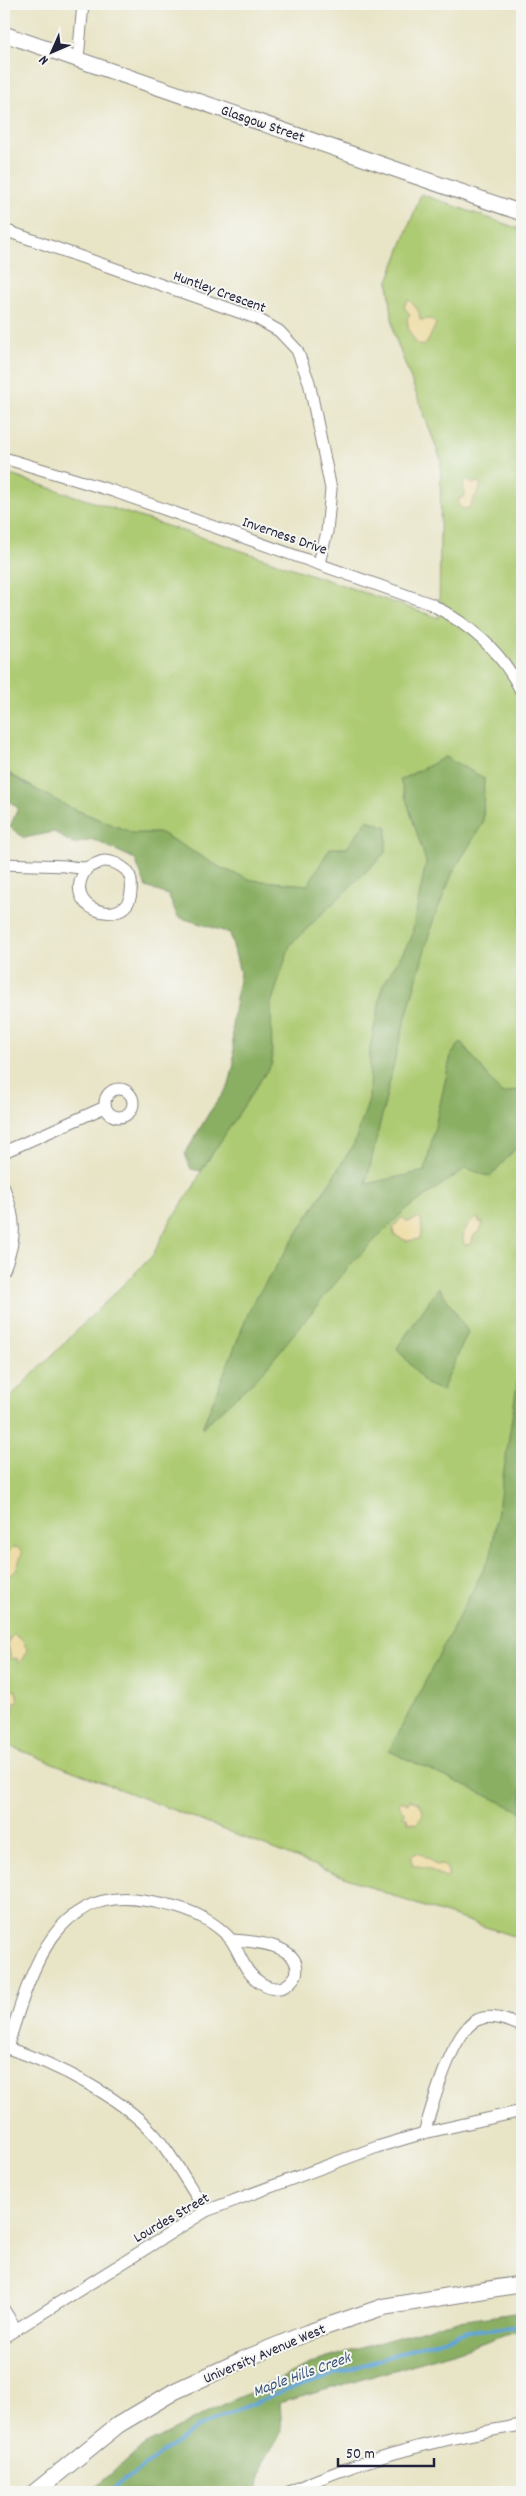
<svg xmlns="http://www.w3.org/2000/svg" width="526" height="2496" font-family="Dekko,sans-serif">
	<rect width="100%" height="100%" fill="#f6f6f2"/>
	<filter id="ink" filterUnits="userSpaceOnUse"><feTurbulence type="fractalNoise" baseFrequency=".02" numOctaves="2"/><feDisplacementMap in="SourceGraphic" scale="10" xChannelSelector="R" yChannelSelector="G"/><feConvolveMatrix kernelMatrix="1 2 1 2 8 2 1 2 1" color-interpolation-filters="sRGB"/></filter>
	<filter id="wash" filterUnits="userSpaceOnUse"><feTurbulence type="fractalNoise" baseFrequency=".0096" numOctaves="4" result="noise"/><feDisplacementMap in="SourceGraphic" scale="20" xChannelSelector="R" yChannelSelector="G"/><feGaussianBlur stdDeviation="1.12" result="paint"/><feColorMatrix in="noise" values="0 0 0 0 0 0 0 0 0 0 0 0 0 0 0 0 0 1.4 0 .05"/><feComposite in="paint" operator="in"/></filter>
	<g filter="url(#wash)">
		<rect width="100%" height="100%" fill="#e8e4c6"/>
		<polygon fill="#adcb72" stroke="#687656" points="421,194 522,230 522,1939 401,1899 4,1744 4,1403 153,1255 168,1225 194,1186 216,1142 235,1092 249,918 4,770 4,473 201,537 439,618 441,460 394,334 388,281"/>
		<g fill="#8aaf64" stroke="#566850">
			<polygon points="445,757 484,778 483,823 453,872 432,924 397,1050 366,1184 425,1171 451,1055 461,1042 502,1094 522,1089 522,1141 490,1177 466,1168 404,1211 352,1263 261,1374 202,1428 252,1304 354,1144 369,1100 370,1048 383,985 411,939 426,862 400,780"/>
			<polygon points="4,772 69,807 133,833 161,833 221,868 252,880 308,885 330,848 347,848 367,820 387,827 386,852 290,945 271,1004 272,1063 201,1171 191,1169 185,1154 209,1113 229,1085 234,1064 232,1025 240,973 230,933 178,917 168,895 146,887 135,859 94,840 73,844 54,832 24,838 10,827 18,808 4,797"/>
			<polygon points="439,1287 468,1332 442,1391 426,1384 397,1348"/>
			<polygon points="522,1352 522,1812 389,1751 491,1555"/>
			<polygon points="522,2312 522,2332 513,2332 453,2353 280,2403 282,2431 263,2463 257,2492 90,2492 143,2446 216,2408 321,2360 445,2323"/>
		</g>
		<g fill="#eeda9e" stroke="#887e6c">
			<polygon points="410,300 419,312 420,320 431,319 436,324 428,341 424,346 417,344 409,331 407,318 410,315 404,307 407,301"/>
			<polygon points="468,480 473,484 478,481 481,486 469,508 464,509 459,506 458,500 465,496 463,483"/>
			<polygon points="402,1217 407,1222 418,1218 421,1220 422,1232 419,1239 407,1241 394,1235 393,1228"/>
			<path d="M 478,1218 L 479,1222 L 483,1223 L 480,1231 L 474,1235 L 471,1244 L 465,1245 C 460,1236 466,1226 474,1219 Z"/>
			<polygon points="14,1547 19,1548 22,1553 16,1570 11,1575 4,1571 4,1565 9,1563 8,1553"/>
			<polygon points="15,1635 22,1640 27,1649 24,1658 18,1663 17,1658 11,1659 8,1645 11,1636"/>
			<polygon points="10,1687 16,1691 18,1701 15,1702 13,1713 4,1714 4,1689"/>
			<polygon points="409,1800 418,1803 423,1810 422,1817 416,1824 408,1822 407,1818 403,1816 405,1813 398,1805 401,1801 408,1804"/>
			<polygon points="418,1853 429,1858 435,1865 441,1864 446,1866 449,1876 445,1878 429,1869 412,1864 412,1855"/>
		</g>
		<g fill="none" stroke-linecap="round" stroke-linejoin="round">
			<polyline stroke="#60a4d5" stroke-width="4" points="109,2492 196,2428 285,2390 468,2331 522,2326"/>
		</g>
	</g>
	<g filter="url(#ink)">
		<g fill="none" stroke-linecap="round" stroke-linejoin="round">
			<g stroke="#858380" stroke-width="13">
				<g id="minor">
					<polyline points="78,59 83,4"/>
					<polyline points="4,230 256,318 279,331 297,350 309,382 331,489 327,532 319,563"/>
					<path d="M 4,458 L 113,491 L 431,604 C 471,626 502,651 522,693"/>
					<path d="M 4,864 C 24,865 45,865 65,866 C 72,867 81,869 88,867 C 94,866 98,861 105,861 C 113,861 120,865 126,870 C 132,876 132,884 131,892 C 128,931 55,909 88,867"/>
					<circle cx="119" cy="1103" r="14"/>
					<polyline points="4,1152 105,1107"/>
					<path d="M 4,1188 C 16,1219 17,1238 4,1269"/>
					<path d="M 4,2047 C 55,2063 130,2100 162,2144 C 178,2165 191,2189 206,2211"/>
					<path d="M 7,2048 C 29,1979 51,1885 143,1900 C 163,1903 187,1908 205,1919 C 213,1923 226,1933 231,1940 C 242,1956 244,1973 261,1983 C 276,1992 287,1989 296,1975 C 304,1944 250,1941 231,1940"/>
					<path d="M 424,2133 C 432,2107 452,2031 477,2020 C 492,2013 508,2021 522,2026"/>
					<polyline points="4,2310 16,2329"/>
					<polyline points="4,2337 206,2211 377,2147 424,2133 522,2111"/>
					<path d="M 289,2492 C 362,2458 443,2438 522,2425"/>
				</g>
			</g>
			<g stroke="#858380" stroke-width="17">
				<polyline id="tertiary" points="4,34 522,213"/>
			</g>
			<g stroke="#858380" stroke-width="18">
				<polyline id="secondary" points="35,2492 118,2425 175,2391 242,2360 307,2333 383,2307 522,2284"/>
			</g>
			<use href="#minor" stroke="#fff" stroke-width="11"/>
			<use href="#tertiary" stroke="#fff" stroke-width="15"/>
			<use href="#secondary" stroke="#fff" stroke-width="16"/>
		</g>
	</g>
	<g text-anchor="middle" stroke-width="4" stroke-linejoin="round" paint-order="stroke">
		<g font-size="15" fill="#22223b" stroke="#f6f6f2">
			<text transform="translate(263 123) rotate(19)" y="5">Glasgow Street</text>
			<text transform="translate(220 291) rotate(20)" y="5">Huntley Crescent</text>
			<text transform="translate(285 535) rotate(19)" y="5">Inverness Drive</text>
			<text transform="translate(171 2217) rotate(-30)" y="5">Lourdes Street</text>
			<text transform="translate(264 2353) rotate(-23)" y="5">University Avenue West</text>
		</g>
		<g font-size="16" font-style="italic" fill="#3b5679" stroke="#f6f6f2">
			<text transform="translate(301 2373) rotate(-20)" y="6">Maple Hills Creek</text>
		</g>
	</g>
	<rect width="526" height="2496" fill="none" stroke="#f6f6f2" stroke-width="20"/>
	<g transform="translate(52 52) rotate(225)" stroke="#f6f6f2" stroke-width="4" paint-order="stroke">
	<path d="M0-4L9 19L0 12L-9 19Z" fill="#22223b"/>
	<text y="-8" font-size="14" font-weight="bold" text-anchor="middle" fill="#22223b">N</text>
	</g>
	<path d="M338 2458v8h96v-8" fill="none" stroke="#22223b" stroke-width="2.5"/>
	<text x="346" y="2458" font-size="15" fill="#22223b" stroke="#f6f6f2" stroke-width="4" paint-order="stroke">50 m</text>
</svg>
